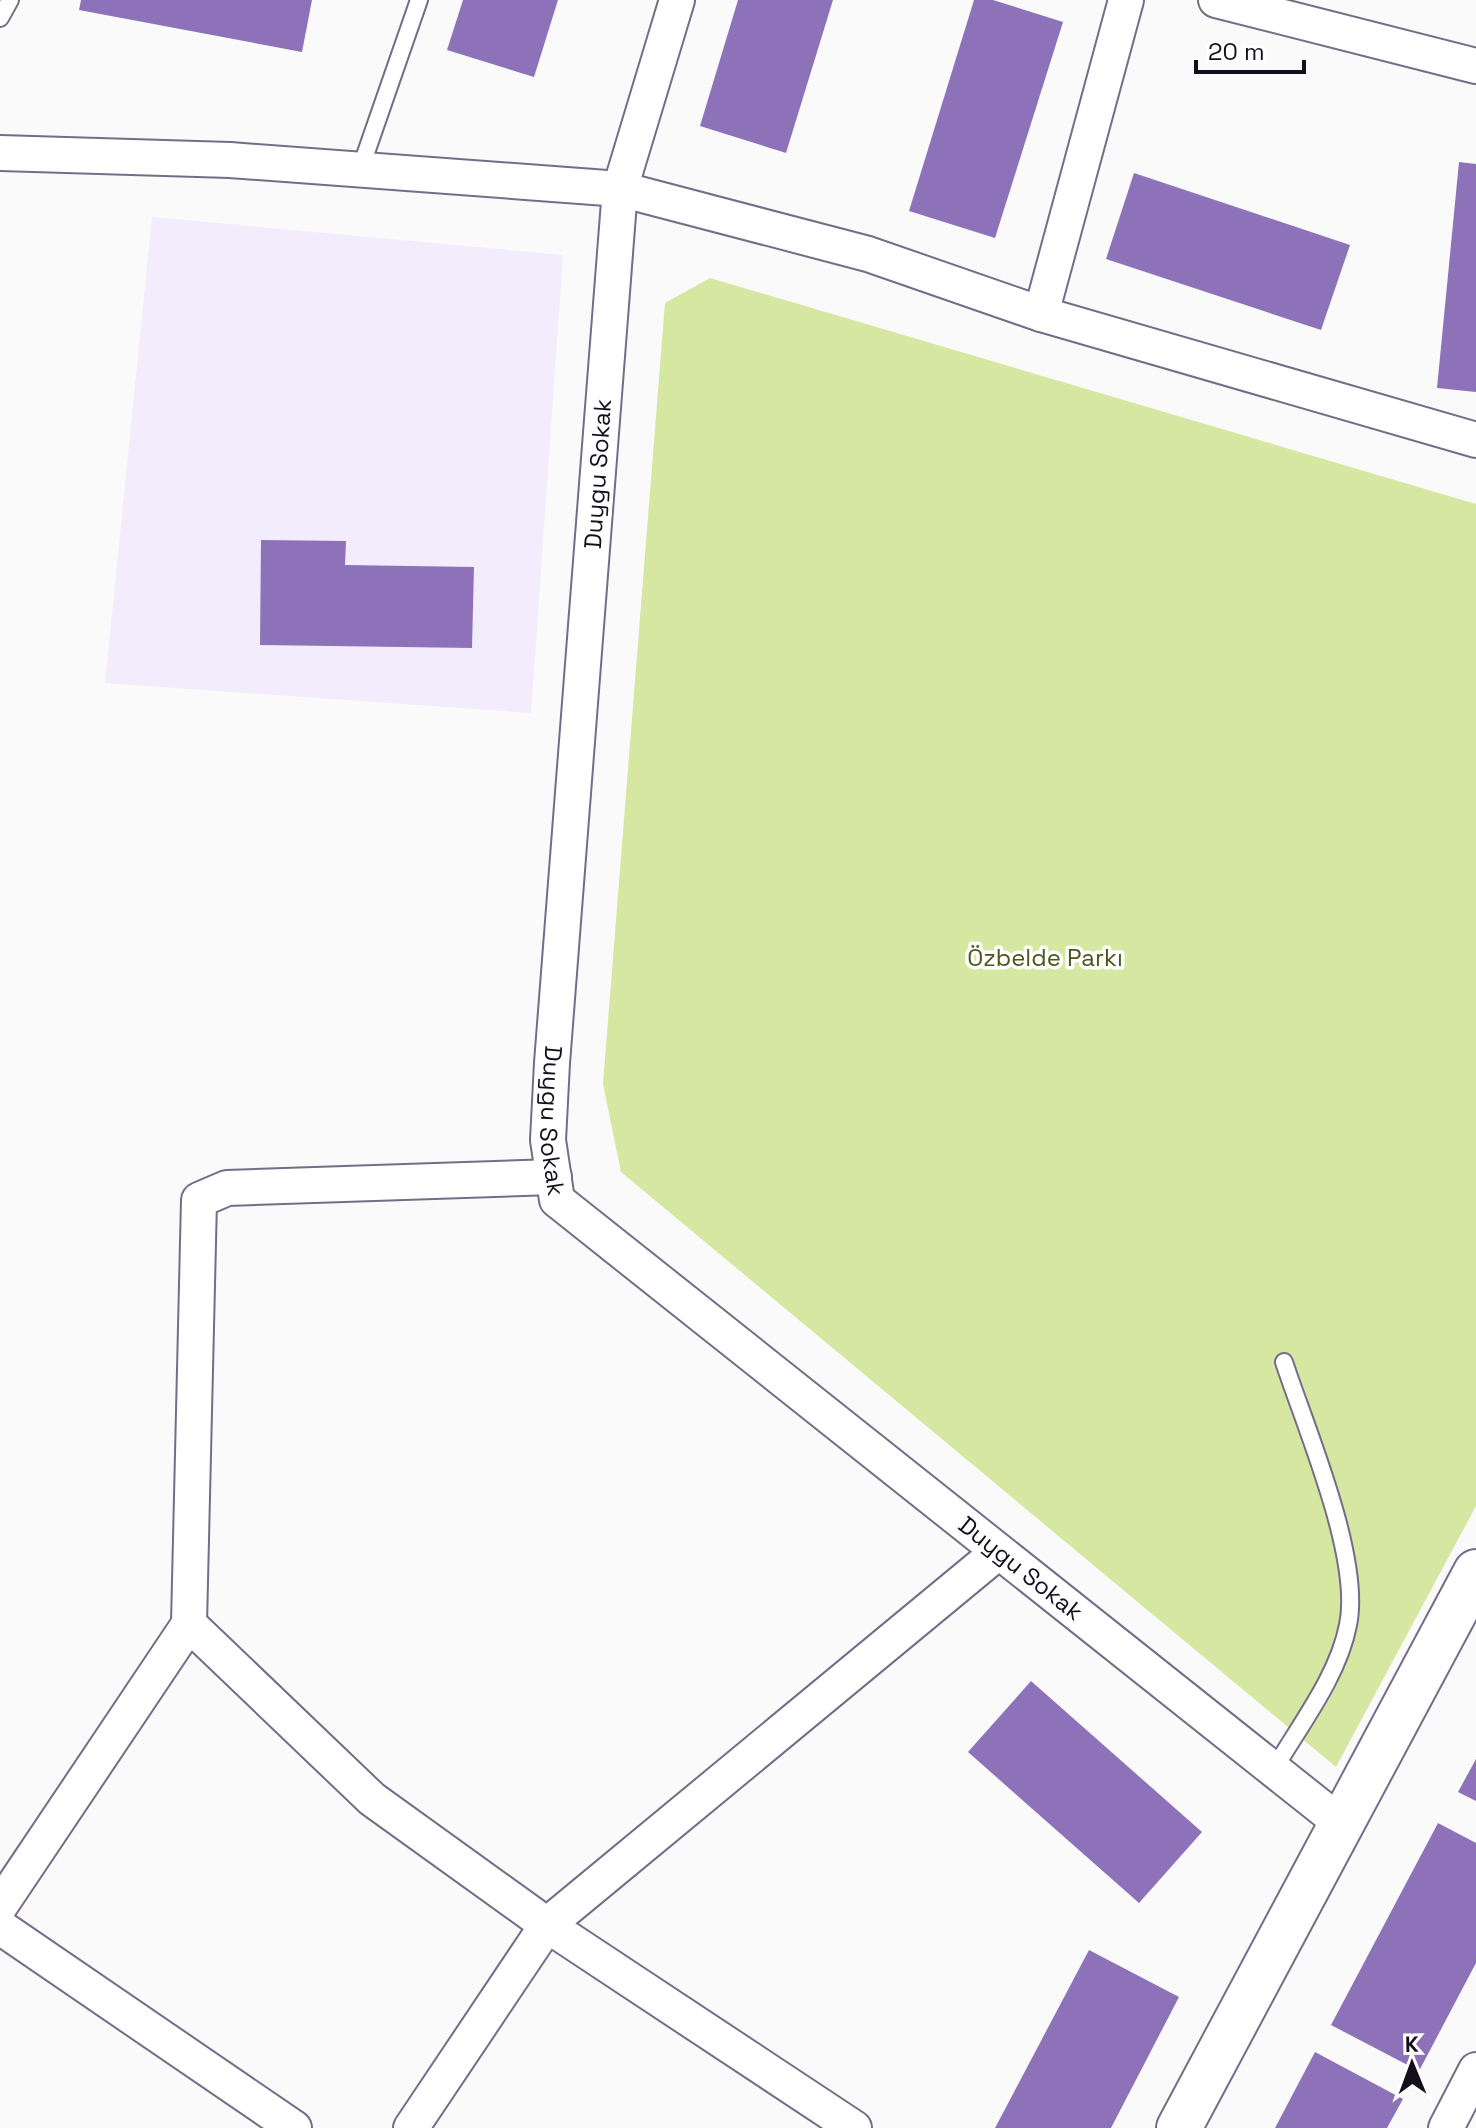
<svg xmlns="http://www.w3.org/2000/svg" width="1476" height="2128" font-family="'Space Grotesk',sans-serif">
	<rect width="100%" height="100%" fill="#fafafa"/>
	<polygon fill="#f2ecfc" points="152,217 563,255 531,713 105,683"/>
	<polygon fill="#d5e7a1" points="710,278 1476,504 1476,1506 1336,1767 621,1172 603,1084 665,303"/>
	<g fill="#8e72b9">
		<polygon points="81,0 312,0 302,52 79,10"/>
		<polygon points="463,0 558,0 534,77 447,50"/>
		<polygon points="738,0 833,0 786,153 700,126"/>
		<polygon points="974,0 993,0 1063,22 995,238 909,211"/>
		<polygon points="1459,162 1476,164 1476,392 1437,388"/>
		<polygon points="1134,173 1350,245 1321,330 1106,259"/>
		<polygon points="261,540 346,541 345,565 474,567 472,648 260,645"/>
		<polygon points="1031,1681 1202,1832 1139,1903 968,1752"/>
		<polygon points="1476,1759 1476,1801 1458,1792"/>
		<polygon points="1438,1823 1476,1843 1476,1963 1419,2071 1331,2025"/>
		<polygon points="1089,1950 1179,1997 1111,2128 995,2128"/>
		<polygon points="1315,2052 1403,2099 1387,2128 1275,2128"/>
	</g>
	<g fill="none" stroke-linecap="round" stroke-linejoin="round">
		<g stroke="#766c88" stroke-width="20">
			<g id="lane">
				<polyline points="0,18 10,0"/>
				<polyline points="360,170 419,0"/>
				<path d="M 1273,1771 C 1299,1726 1338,1677 1348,1625 C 1362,1558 1306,1429 1284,1362"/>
			</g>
		</g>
		<g stroke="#766c88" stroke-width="38">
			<g id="street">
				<path id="s1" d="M 677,0 L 620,189 L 552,1063 L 548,1140 L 557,1200 L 1342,1824"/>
				<polyline points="1216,0 1476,66"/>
				<polyline points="0,153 230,160 620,189 868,254 1041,314 1476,440"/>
				<polyline points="1041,314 1126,0"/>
				<polyline points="554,1177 227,1188 199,1200 189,1624 372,1799 547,1925 854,2128"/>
				<polyline points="0,1906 189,1624"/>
				<polyline points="0,1927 294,2128"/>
				<polyline points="411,2128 547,1925 997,1553"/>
				<polyline points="1446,2128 1476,2070"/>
			</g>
		</g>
		<g stroke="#766c88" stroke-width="48">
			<polyline id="secondary" points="1179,2128 1476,1572"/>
		</g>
		<use href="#lane" stroke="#fff" stroke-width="16"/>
		<use href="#street" stroke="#fff" stroke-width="34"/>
		<use href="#secondary" stroke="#fff" stroke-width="44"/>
	</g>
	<g text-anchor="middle" stroke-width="7" stroke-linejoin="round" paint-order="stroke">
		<g font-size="24" fill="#14101b" stroke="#fff">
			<text transform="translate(598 474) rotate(-86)" y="8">Duygu Sokak</text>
			<text dy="8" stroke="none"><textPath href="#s1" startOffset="1132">Duygu Sokak</textPath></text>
			<text dy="8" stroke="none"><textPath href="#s1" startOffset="1804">Duygu Sokak</textPath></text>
		</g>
		<g font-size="24" fill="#4a561b" stroke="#fff">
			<text x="1045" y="966">Özbelde Parkı</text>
		</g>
	</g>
	<g transform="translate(1412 2064) rotate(359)" stroke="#ffffff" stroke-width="6" paint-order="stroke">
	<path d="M0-6L14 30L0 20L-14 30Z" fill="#14101b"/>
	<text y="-12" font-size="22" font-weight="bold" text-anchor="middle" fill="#14101b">K</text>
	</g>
	<path d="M1196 60v12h108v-12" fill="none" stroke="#14101b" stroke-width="4"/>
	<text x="1208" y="60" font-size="24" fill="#14101b" stroke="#ffffff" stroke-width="6" paint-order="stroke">20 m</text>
</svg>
